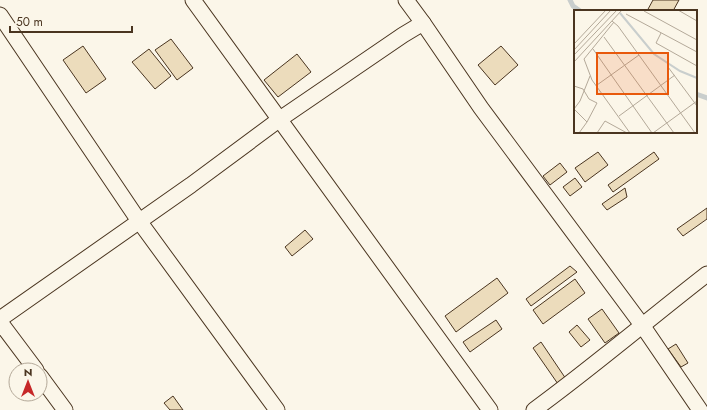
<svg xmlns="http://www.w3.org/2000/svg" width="707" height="410" font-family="Jost,sans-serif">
	<rect width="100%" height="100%" fill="#fbf6e9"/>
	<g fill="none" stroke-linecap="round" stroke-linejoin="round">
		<g stroke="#c9cecd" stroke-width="5">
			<polyline points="570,0 573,6 580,11"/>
			<polyline points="696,94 707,98"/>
		</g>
	</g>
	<g fill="#ecdcbc" stroke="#4a3520">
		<polygon points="653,0 679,0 673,11 647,11"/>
		<polygon points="171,39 193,68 177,80 155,50"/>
		<polygon points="83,46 106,79 86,93 63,60"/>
		<polygon points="501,46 518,65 495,85 478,65"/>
		<polygon points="149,49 171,76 155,89 132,62"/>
		<polygon points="297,54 311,72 278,97 264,80"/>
		<polygon points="598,152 608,165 585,182 575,168"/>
		<polygon points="654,152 659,159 613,192 608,185"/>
		<polygon points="560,163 567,172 550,185 543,176"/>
		<polygon points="575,178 582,187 570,196 563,187"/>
		<polygon points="625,188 627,197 607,210 602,204"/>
		<polygon points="707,208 707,219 683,236 677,229"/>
		<polygon points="305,230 313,239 292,256 285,247"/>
		<polygon points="570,266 577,272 531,306 526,299"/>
		<polygon points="497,278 508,293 456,332 445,316"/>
		<polygon points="575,279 585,293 543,324 533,310"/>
		<polygon points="602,309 619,333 605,343 588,319"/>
		<polygon points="496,320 502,329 470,352 463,342"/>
		<polygon points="577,325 590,340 581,347 569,332"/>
		<polygon points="541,342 566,379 558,384 533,348"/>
		<polygon points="676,344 688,363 681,367 668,349"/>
		<polygon points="173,396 183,410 170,410 164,403"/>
	</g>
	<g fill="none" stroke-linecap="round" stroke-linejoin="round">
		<g stroke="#4a3520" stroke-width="17">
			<g id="minor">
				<polyline points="193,0 490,410"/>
				<polyline points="406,0 423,23 481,108 642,325 700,410"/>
				<polyline points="0,15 139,221 277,410"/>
				<polyline points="0,319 191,185 280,119 403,35 423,23"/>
				<polyline points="0,322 36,370"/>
				<polyline points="40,376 65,410"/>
				<path d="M 534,410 C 593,367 649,319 707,274"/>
			</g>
		</g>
		<use href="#minor" stroke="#fbf6e9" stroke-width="15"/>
	</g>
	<g transform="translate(574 10)">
		<rect width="123" height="123" fill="#fbf6e9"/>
		<path fill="none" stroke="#c9cecd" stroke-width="2" d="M 46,3 L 80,44 L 106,61 L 123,68"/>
		<path fill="none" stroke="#b4a999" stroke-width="1" d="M 104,0 L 123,11M 70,1 L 123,30M 52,4 L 123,42M 38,11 L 44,16 L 121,123M 40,12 L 10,49 L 18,70 L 56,123M 87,23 L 82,33 L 123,56M 30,27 L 100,123M 0,34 L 32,0M 19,39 L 78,123M 0,40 L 37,0M 0,45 L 43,0M 0,52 L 48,0M 94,57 L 123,96M 23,75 L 65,45M 0,76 L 9,79 L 15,89 L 23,93 L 13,112M 45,106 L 101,65M 5,123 L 13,112 L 0,99 L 6,91 L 16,66M 23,123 L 31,111 L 53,123M 79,123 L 123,91"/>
		<path fill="#e8590c" fill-opacity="0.15" stroke="#e8590c" stroke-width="2" d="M 23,43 L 94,43 L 94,84 L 23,84 Z"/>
		<rect width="123" height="123" fill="none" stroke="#4a3520" stroke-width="2"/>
	</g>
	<g transform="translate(28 382)"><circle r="19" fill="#fbf6e9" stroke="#b4a999"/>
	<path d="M0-3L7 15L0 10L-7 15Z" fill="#c62828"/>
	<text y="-6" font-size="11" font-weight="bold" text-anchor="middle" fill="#4a3520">N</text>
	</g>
	<path d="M10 26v6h122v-6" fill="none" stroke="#4a3520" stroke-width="2"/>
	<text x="16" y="26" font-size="12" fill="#4a3520" stroke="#fbf6e9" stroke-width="3" paint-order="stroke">50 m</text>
</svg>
